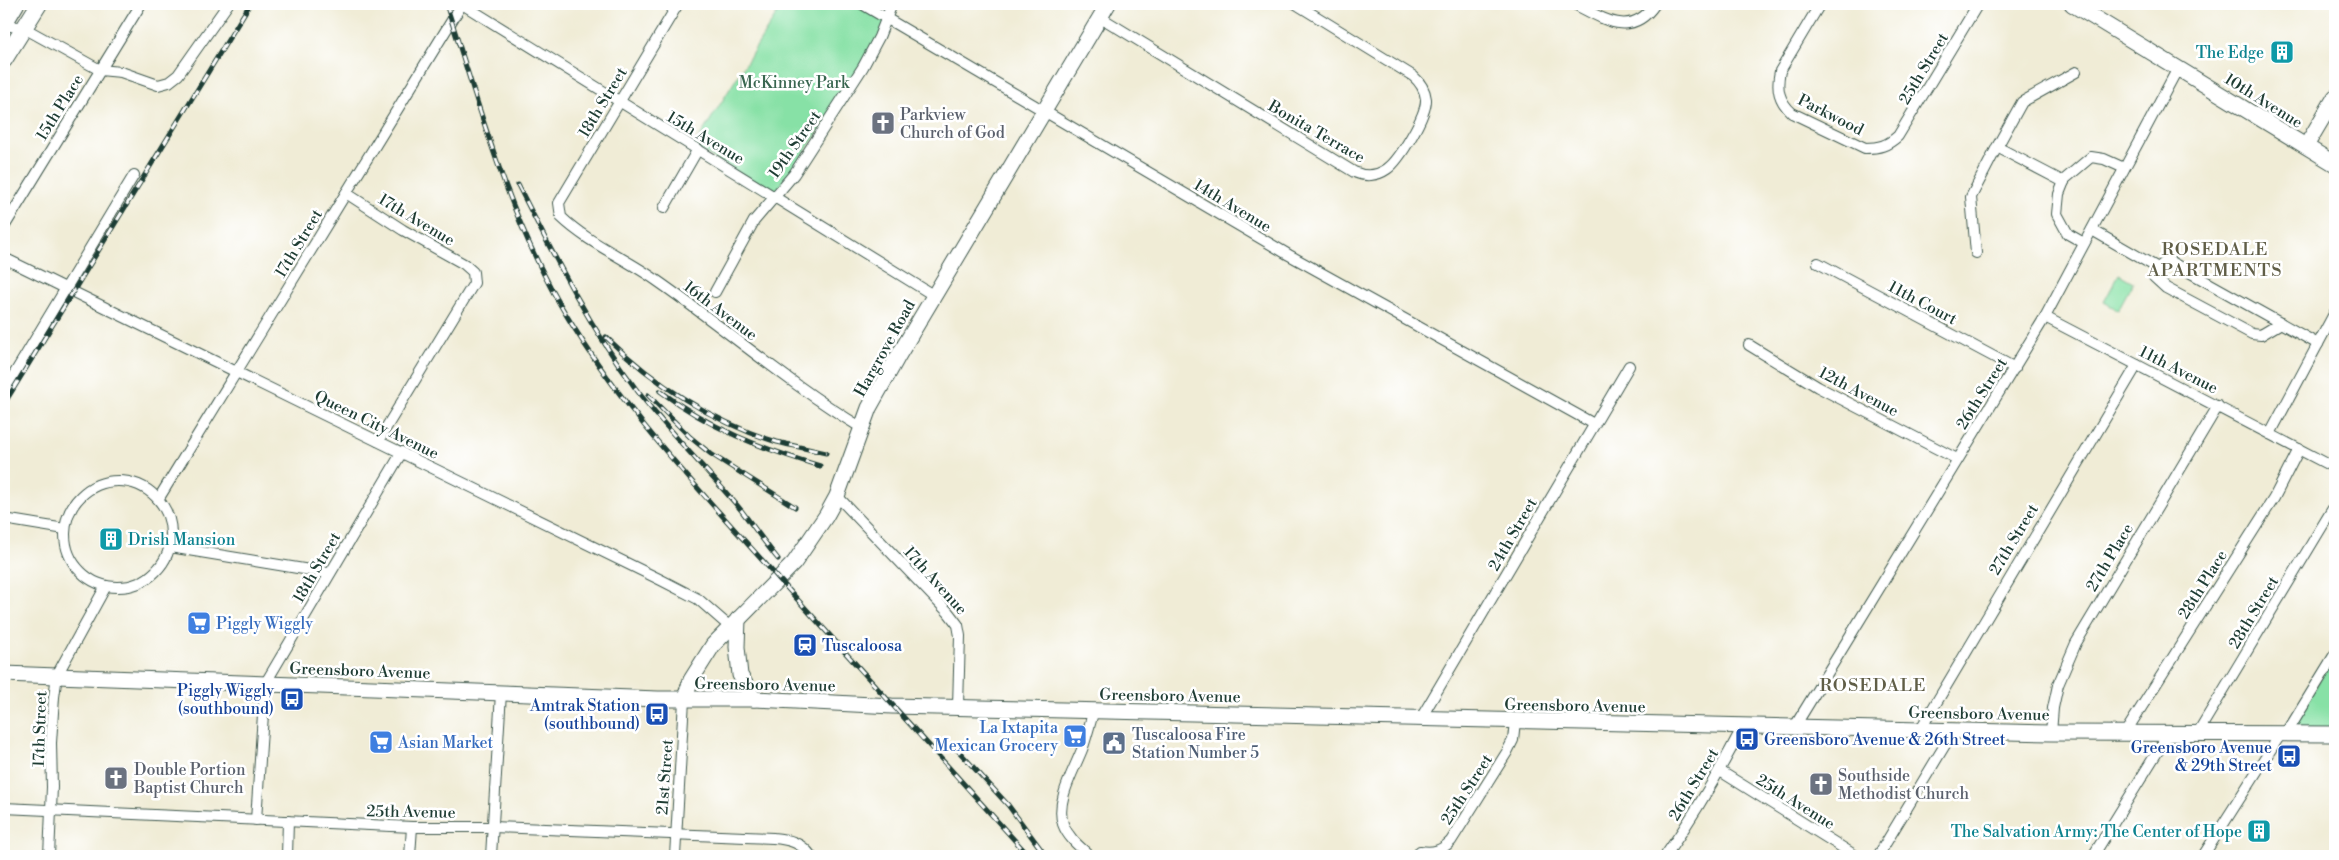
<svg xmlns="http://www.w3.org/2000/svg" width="2339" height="860" font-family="'Libre Bodoni',serif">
	<rect width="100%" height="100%" fill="#fff"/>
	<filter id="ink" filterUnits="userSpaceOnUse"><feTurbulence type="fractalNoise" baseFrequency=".02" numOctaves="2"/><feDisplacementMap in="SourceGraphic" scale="10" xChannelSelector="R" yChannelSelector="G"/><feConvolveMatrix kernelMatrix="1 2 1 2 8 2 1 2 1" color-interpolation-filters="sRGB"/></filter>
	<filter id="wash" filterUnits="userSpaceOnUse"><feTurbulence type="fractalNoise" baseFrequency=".0096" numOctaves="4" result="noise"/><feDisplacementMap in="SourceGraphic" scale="20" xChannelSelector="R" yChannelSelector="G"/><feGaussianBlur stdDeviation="1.12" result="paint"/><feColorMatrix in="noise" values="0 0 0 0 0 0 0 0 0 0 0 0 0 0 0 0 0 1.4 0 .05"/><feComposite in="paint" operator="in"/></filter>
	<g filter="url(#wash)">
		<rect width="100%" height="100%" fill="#f0ecd6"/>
		<g fill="#87e1a6" stroke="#538f6d">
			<polygon points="783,4 862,4 887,19 879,37 776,197 694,146"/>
			<polygon points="2119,274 2133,282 2118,310 2104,302"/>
			<polygon points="2335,655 2335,734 2286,734"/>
		</g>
	</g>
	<g filter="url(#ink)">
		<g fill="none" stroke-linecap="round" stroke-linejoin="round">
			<g stroke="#3e574c" stroke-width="12">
				<g id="street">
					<polyline points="462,4 933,295"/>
					<path d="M 678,4 L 559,203 L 561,217 C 588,243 625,258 656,280 C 725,328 789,384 862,428"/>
					<polyline points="862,4 1289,255 1594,424"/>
					<path d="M 1574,4 C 1604,19 1631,39 1655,4"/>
					<path d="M 1820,4 L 1780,71 C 1776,89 1779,101 1792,113 L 1865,148 C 1879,148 1887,146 1898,136 L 1978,4"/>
					<path d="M 1100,17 L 1354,172 C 1365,177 1377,176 1387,169 C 1400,160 1427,114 1426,99 C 1425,89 1420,82 1413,76 L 1296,4"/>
					<polyline points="4,25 24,28 100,70 121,72 158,85 169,82 178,75 228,4"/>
					<polyline points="1997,147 2064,182"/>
					<polyline points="346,193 403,230 464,264 473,272 474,283 378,441"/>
					<polyline points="664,208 698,149"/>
					<polyline points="4,227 141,4"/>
					<polyline points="2092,230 2158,268 2165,262 2171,262 2318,344"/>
					<polyline points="2084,243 2068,234 2057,214 2059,194 2065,179 2091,157 2104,159 2124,168"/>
					<polyline points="1976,253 1971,197 1997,147 2022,102 2076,72"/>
					<polyline points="4,258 661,580 698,599 730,627"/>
					<polyline points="1818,263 2015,368"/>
					<polyline points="2158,268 2154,277 2166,288 2252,334 2261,335 2281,323"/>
					<polyline points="715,292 754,221 794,174 863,67 879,37 892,4"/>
					<polyline points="2045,317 2335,468"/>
					<polyline points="1749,345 1818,387 1957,459"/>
					<polyline points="4,391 134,175"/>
					<polyline points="2270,434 2335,312"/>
					<circle cx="118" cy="534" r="53"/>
					<polyline points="837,496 948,612 958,625 960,636 958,706"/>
					<polyline points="159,498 462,4"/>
					<polyline points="4,519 65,529"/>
					<polyline points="170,547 328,573"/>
					<polyline points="1421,718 1629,366"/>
					<polyline points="1795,726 2045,317 2178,68"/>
					<polyline points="1920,730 2137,365"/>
					<polyline points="2051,733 2053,708 2058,685 2076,643 2218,406"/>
					<polyline points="2125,733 2274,498 2299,449"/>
					<polyline points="2197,734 2335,505"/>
					<polyline points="2286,734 2335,654"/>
					<polyline points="1720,771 1856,856"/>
					<path d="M 4,808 L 412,827 L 493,827 L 773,838 C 789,839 802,843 811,856"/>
					<polyline points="256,820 265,684 402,452"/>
					<path d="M 1420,851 C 1434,853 1441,851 1451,841 L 1507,752 L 1513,740 L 1515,721"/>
					<path d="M 1666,855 C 1695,814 1720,771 1743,726"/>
					<polyline points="49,856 52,787 51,743 54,697 57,675 106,586"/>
					<polyline points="287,856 288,821"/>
					<polyline points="410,856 412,827"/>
					<polyline points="491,856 501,693"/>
					<polyline points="675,856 684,700"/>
					<path d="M 1090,856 C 1080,847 1068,838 1063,824 C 1055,800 1075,769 1083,747 C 1087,735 1090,723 1094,710"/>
					<polyline points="1878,856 1954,730"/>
					<polyline points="2093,856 2169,733"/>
					<polyline points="2203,856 2280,735"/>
				</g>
			</g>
			<g stroke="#3e574c" stroke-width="17">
				<g id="secondary">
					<polyline points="2072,4 2335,164"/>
					<polyline points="2306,146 2335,97"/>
					<polyline points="738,619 737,647 740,675 754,699"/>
					<polyline points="4,674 658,699 754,699 892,706 2051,733 2335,734"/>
					<polyline points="684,700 691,680 713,645 794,563 826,516 837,496 869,408 897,358 1108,4"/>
				</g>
			</g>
			<g stroke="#3e574c" stroke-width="18">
				<g id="primary">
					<polyline points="4,24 16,4"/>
					<polyline points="4,60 39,4"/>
				</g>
			</g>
			<use href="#street" stroke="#fff" stroke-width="10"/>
			<use href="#secondary" stroke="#fff" stroke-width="15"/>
			<use href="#primary" stroke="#fff" stroke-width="16"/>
			<g stroke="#1f3d34" stroke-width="5">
				<g id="rail">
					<path d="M 446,4 C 479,104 505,206 557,299 C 616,404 699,489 779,579 C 862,671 945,764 1029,856"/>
					<path d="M 518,185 C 554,256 589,326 636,389 C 668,432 707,469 741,510 C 753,526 765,543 778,559"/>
					<path d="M 606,337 C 653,383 714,423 777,442 C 793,446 810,449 826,453"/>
					<path d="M 660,391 C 711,429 760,448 820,466"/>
					<polyline points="648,395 690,437 711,454 795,507"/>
					<polyline points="4,404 250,4"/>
					<polyline points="954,746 1008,805 1046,856"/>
				</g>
			</g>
			<use href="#rail" stroke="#fff" stroke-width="3" stroke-dasharray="9" stroke-linecap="butt"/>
		</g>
	</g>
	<defs>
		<g id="building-square" transform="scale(1.25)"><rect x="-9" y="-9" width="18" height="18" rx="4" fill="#0f9aa8" stroke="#fff"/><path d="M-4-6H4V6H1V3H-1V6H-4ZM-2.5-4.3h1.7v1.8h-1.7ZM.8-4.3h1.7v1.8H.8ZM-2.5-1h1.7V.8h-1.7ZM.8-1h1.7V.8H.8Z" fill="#fff"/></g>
		<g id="church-square" transform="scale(1.25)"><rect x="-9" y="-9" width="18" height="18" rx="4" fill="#6b7280" stroke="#fff"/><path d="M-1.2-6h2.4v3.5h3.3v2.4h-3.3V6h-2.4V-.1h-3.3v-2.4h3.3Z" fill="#fff"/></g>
		<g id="supermarket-square" transform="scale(1.25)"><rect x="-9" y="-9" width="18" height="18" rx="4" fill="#3f7fe0" stroke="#fff"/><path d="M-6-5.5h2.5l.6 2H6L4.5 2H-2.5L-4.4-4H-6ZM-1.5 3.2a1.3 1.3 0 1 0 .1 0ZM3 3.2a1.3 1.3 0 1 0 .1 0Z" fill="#fff"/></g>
		<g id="station-square" transform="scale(1.25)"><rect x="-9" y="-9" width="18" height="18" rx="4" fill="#1a4fb4" stroke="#fff"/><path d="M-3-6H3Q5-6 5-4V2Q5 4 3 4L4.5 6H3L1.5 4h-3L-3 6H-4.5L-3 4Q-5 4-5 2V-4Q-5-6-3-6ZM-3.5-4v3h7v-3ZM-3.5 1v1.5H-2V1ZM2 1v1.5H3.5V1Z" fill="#fff"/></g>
		<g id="bus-square" transform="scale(1.25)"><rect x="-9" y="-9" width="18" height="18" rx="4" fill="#1a4fb4" stroke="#fff"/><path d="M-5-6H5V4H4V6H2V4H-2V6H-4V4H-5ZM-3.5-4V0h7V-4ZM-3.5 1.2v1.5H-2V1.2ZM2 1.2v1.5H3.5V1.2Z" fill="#fff"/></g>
		<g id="civic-square" transform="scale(1.25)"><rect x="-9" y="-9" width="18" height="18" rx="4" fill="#5c6f8a" stroke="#fff"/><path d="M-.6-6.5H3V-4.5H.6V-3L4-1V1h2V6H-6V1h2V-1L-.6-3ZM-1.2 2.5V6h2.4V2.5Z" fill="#fff"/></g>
	</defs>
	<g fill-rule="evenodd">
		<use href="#building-square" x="2282" y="52"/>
		<use href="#church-square" x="883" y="123"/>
		<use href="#building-square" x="111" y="539"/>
		<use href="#supermarket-square" x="199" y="623"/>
		<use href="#station-square" x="805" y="645"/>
		<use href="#bus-square" x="292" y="699"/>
		<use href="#bus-square" x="657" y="714"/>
		<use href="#supermarket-square" x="1075" y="736"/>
		<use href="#bus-square" x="1747" y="739"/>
		<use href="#supermarket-square" x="381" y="742"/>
		<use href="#civic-square" x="1114" y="743"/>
		<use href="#bus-square" x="2289" y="756"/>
		<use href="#church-square" x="116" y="778"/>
		<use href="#church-square" x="1821" y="784"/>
		<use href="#building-square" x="2259" y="831"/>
	</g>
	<g text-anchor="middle" stroke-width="5" stroke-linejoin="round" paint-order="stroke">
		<g font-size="16" fill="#0d838f" stroke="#fff" text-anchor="end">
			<text x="2264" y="58">The Edge</text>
			<text x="128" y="545" text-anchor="start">Drish Mansion</text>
			<text x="2242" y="837">The Salvation Army: The Center of Hope</text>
		</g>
		<g font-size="16" fill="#1f3d34" stroke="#fff">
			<text transform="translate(1923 68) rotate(-59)" y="6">25th Street</text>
			<text transform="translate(2264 100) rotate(32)" y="6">10th Avenue</text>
			<text transform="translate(602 102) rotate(-59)" y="6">18th Street</text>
			<text transform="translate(59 107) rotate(-58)" y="6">15th Place</text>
			<text transform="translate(1831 114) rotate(27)" y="6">Parkwood</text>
			<text transform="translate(1317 131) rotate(30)" y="6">Bonita Terrace</text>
			<text transform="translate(706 137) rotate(31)" y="6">15th Avenue</text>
			<text transform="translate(794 144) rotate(-55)" y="6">19th Street</text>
			<text transform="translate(1233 205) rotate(31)" y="6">14th Avenue</text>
			<text transform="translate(417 219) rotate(31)" y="6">17th Avenue</text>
			<text transform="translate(298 243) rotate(-59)" y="6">17th Street</text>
			<text transform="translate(1923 302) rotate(28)" y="6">11th Court</text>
			<text transform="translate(721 310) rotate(37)" y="6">16th Avenue</text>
			<text transform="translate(884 348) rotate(-61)" y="6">Hargrove Road</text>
			<text transform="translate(2179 369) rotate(27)" y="6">11th Avenue</text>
			<text transform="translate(1859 391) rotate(28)" y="6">12th Avenue</text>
			<text transform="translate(1981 393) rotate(-58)" y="6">26th Street</text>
			<text transform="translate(377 424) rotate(26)" y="6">Queen City Avenue</text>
			<text transform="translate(1512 534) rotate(-60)" y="6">24th Street</text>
			<text transform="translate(2013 539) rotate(-59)" y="6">27th Street</text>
			<text transform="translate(2109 557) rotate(-59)" y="6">27th Place</text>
			<text transform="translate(316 567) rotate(-60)" y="6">18th Street</text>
			<text transform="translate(936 580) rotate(48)" y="6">17th Avenue</text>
			<text transform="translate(2202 584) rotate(-58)" y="6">28th Place</text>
			<text transform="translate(2253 612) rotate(-59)" y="6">28th Street</text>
			<text transform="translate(360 670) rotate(2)" y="6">Greensboro Avenue</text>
			<text transform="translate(765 684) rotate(1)" y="6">Greensboro Avenue</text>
			<text transform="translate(1170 695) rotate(1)" y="6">Greensboro Avenue</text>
			<text transform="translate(1575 705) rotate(1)" y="6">Greensboro Avenue</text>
			<text transform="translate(1979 713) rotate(1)" y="6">Greensboro Avenue</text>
			<text transform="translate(39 729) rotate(-88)" y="6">17th Street</text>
			<text transform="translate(664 777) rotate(-86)" y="6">21st Street</text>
			<text transform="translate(1693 784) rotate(-59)" y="6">26th Street</text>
			<text transform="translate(1466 789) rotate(-57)" y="6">25th Street</text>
			<text transform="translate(1796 801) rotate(32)" y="6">25th Avenue</text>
			<text transform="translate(411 811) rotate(1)" y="6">25th Avenue</text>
		</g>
		<g font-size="16" fill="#396650" stroke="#fff">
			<text x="794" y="88">McKinney Park</text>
		</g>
		<g font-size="16" fill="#5b616d" stroke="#fff" text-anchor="start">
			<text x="900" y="120">Parkview<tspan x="900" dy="18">Church of God</tspan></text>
			<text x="134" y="775">Double Portion<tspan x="134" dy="18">Baptist Church</tspan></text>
			<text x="1838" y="781">Southside<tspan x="1838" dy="18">Methodist Church</tspan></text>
		</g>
		<g font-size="16" fill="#366cbe" stroke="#fff" text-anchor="start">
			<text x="216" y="629">Piggly Wiggly</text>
			<text x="1058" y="733" text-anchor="end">La Ixtapita<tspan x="1058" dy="18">Mexican Grocery</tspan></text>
			<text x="398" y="748">Asian Market</text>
		</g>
		<g font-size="16" fill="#164399" stroke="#fff" text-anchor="end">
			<text x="822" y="651" text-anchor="start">Tuscaloosa</text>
			<text x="274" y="696">Piggly Wiggly<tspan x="274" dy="18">(southbound)</tspan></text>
			<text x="640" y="711">Amtrak Station<tspan x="640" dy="18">(southbound)</tspan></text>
			<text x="1764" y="745" text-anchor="start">Greensboro Avenue &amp; 26th Street</text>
			<text x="2272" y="753">Greensboro Avenue<tspan x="2272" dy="18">&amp; 29th Street</tspan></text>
		</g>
		<g font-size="16" fill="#4e5e75" stroke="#fff" text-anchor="start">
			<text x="1132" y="740">Tuscaloosa Fire<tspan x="1132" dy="18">Station Number 5</tspan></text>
		</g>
		<g font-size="18" letter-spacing="1" fill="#605e47" stroke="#fff">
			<text x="2215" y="255">ROSEDALE<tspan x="2215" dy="21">APARTMENTS</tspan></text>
			<text x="1873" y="691">ROSEDALE</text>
		</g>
	</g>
	<rect width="2339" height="860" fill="none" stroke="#fff" stroke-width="20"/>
</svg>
